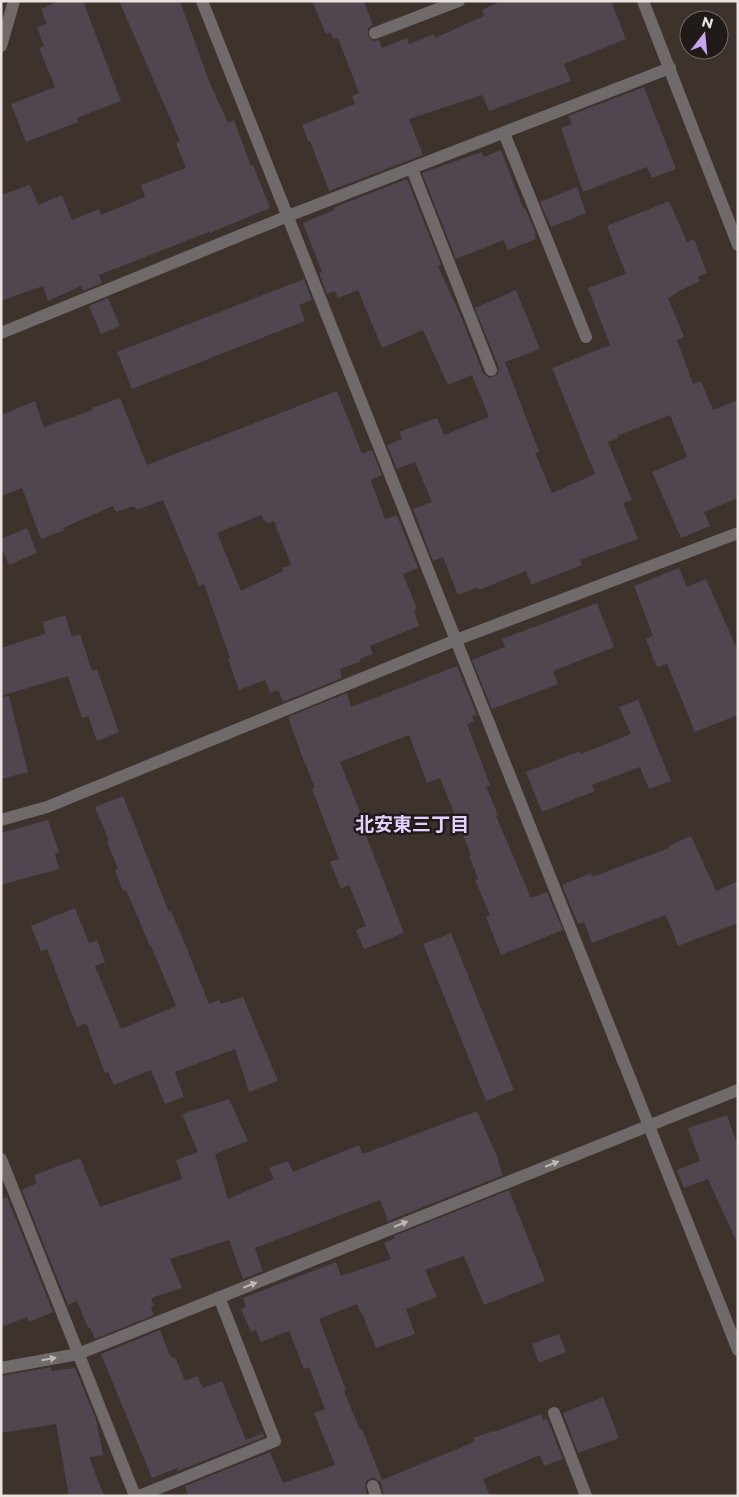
<svg xmlns="http://www.w3.org/2000/svg" width="739" height="1497" font-family="Montserrat,'Noto Sans JP',sans-serif">
	<rect width="100%" height="100%" fill="#3d322c"/>
	<g fill="#4f464f" fill-rule="evenodd">
		<polygon points="59,1 83,1 121,101 77,118 78,122 26,142 11,104 55,87 39,48 44,46 37,27 47,24 41,9"/>
		<polygon points="119,1 180,1 209,81 228,123 234,120 251,166 253,165 270,208 210,233 209,232 99,275 102,283 83,291 81,286 48,301 43,286 1,301 1,195 30,185 38,205 62,195 72,220 99,209 101,215 145,197 141,185 186,168 176,143 180,141"/>
		<polygon points="312,1 364,1 373,25 368,28 368,36 373,41 379,40 382,48 407,38 409,44 434,34 435,38 484,16 482,10 501,1 611,1 626,39 564,64 571,81 489,111 482,95 409,119 423,155 329,191 310,141 308,141 302,125 355,104 352,96 359,93 338,38 334,39 330,32 326,34"/>
		<polygon points="644,87 676,169 652,178 647,167 583,192 561,128 572,124 568,116"/>
		<polygon points="501,150 523,208 525,208 536,234 534,234 536,239 508,250 504,240 456,259 422,173 482,152 484,157"/>
		<polygon points="407,179 441,265 438,266 460,314 483,373 489,378 497,375 499,368 475,308 516,290 540,349 505,362 539,452 535,453 552,493 595,474 552,368 610,345 588,288 626,274 607,226 669,201 687,242 694,239 707,273 698,277 700,281 677,292 677,293 668,298 684,337 677,340 693,384 701,381 713,410 738,400 738,498 704,512 710,526 681,538 652,472 687,457 670,415 617,436 618,438 608,442 632,500 623,503 638,539 580,560 582,565 531,585 526,571 479,590 478,587 458,595 443,557 433,561 413,509 432,502 415,462 397,469 387,445 402,439 399,432 437,418 444,435 489,417 472,375 448,385 423,330 382,348 358,290 338,298 335,291 327,294 319,273 322,272 303,223 334,210 335,207"/>
		<polygon points="577,187 586,213 551,227 540,202"/>
		<polygon points="304,279 312,300 299,305 305,321 132,389 117,352"/>
		<polygon points="108,298 120,326 101,334 89,306"/>
		<path d="M 337,391 L 362,454 L 372,450 L 382,475 L 372,479 L 372,480 L 371,481 L 385,519 L 397,515 L 418,568 L 403,574 L 417,609 L 414,611 L 419,626 L 370,646 L 373,654 L 360,659 L 360,662 L 340,669 L 342,678 L 283,702 L 278,690 L 270,693 L 265,680 L 239,690 L 228,659 L 230,658 L 204,584 L 199,586 L 163,500 L 137,510 L 134,506 L 116,512 L 113,506 L 63,528 L 64,530 L 41,539 L 22,488 L 1,496 L 1,415 L 35,401 L 44,427 L 93,410 L 92,408 L 120,398 L 147,465 ZM 261,515 L 265,522 L 267,521 L 268,524 L 274,521 L 291,565 L 282,568 L 283,571 L 241,591 L 217,533 Z"/>
		<polygon points="27,528 37,553 9,565 1,547 1,539"/>
		<polygon points="679,568 687,587 706,579 738,651 738,715 695,732 667,664 657,667 646,639 653,636 634,586"/>
		<polygon points="597,603 614,647 553,671 558,684 492,709 472,660 505,647 502,639"/>
		<polygon points="65,615 72,637 80,634 92,671 97,669 119,732 97,741 88,716 82,718 68,676 1,696 1,648 45,634 43,622"/>
		<polygon points="457,666 477,715 472,716 474,721 467,724 490,785 486,786 498,815 496,816 531,898 547,892 563,930 501,955 486,917 490,915 475,880 478,879 469,856 471,855 440,778 427,783 409,735 340,762 366,827 363,828 404,933 364,949 356,930 366,926 349,885 341,889 330,862 339,859 312,789 315,788 302,756 288,717 347,693 351,707"/>
		<polygon points="9,696 28,772 1,779 1,697"/>
		<polygon points="638,700 671,781 649,789 640,767 592,785 595,791 542,812 526,772 580,751 581,754 631,734 619,707"/>
		<polygon points="123,796 169,912 171,911 183,939 209,1004 219,1000 221,1004 243,997 278,1081 249,1092 235,1049 175,1072 184,1097 165,1104 151,1070 114,1085 108,1072 105,1073 86,1023 77,1027 47,949 41,951 31,926 75,908 89,943 97,940 105,962 95,966 121,1029 176,1006 151,946 150,946 126,890 123,891 115,870 118,869 107,842 109,841 95,807"/>
		<polygon points="48,820 59,852 55,854 59,869 1,885 1,833"/>
		<polygon points="691,836 716,891 738,881 738,923 678,946 666,915 592,943 584,922 578,924 562,885 591,873 592,877 669,848 668,846"/>
		<polygon points="451,933 514,1090 486,1101 423,944"/>
		<polygon points="229,1099 248,1141 215,1154 228,1199 274,1179 269,1168 288,1161 293,1172 359,1145 363,1154 477,1111 499,1161 498,1162 503,1175 388,1221 380,1200 255,1248 263,1271 243,1279 229,1240 170,1259 182,1288 151,1298 154,1306 151,1307 154,1315 95,1339 90,1327 88,1328 77,1301 68,1305 22,1190 37,1183 34,1175 80,1158 100,1207 182,1179 176,1160 198,1152 182,1114"/>
		<polygon points="727,1115 738,1147 738,1245 708,1179 684,1188 677,1170 700,1161 688,1128"/>
		<polygon points="509,1190 545,1281 484,1305 464,1256 425,1270 437,1297 406,1309 415,1334 376,1348 362,1313 361,1313 357,1304 319,1319 346,1390 344,1391 360,1430 362,1429 382,1480 474,1442 473,1438 494,1431 494,1432 541,1414 543,1420 547,1419 563,1459 544,1466 540,1455 483,1479 490,1496 384,1496 381,1483 374,1478 367,1480 365,1484 367,1496 188,1496 185,1486 270,1452 283,1483 335,1465 314,1413 325,1409 309,1367 304,1369 289,1331 261,1342 256,1330 251,1332 241,1309 246,1307 243,1298 336,1262 341,1276 391,1259 384,1243 395,1238 394,1236"/>
		<polygon points="7,1197 53,1312 29,1322 27,1317 1,1327 1,1199"/>
		<polygon points="160,1330 170,1356 176,1359 185,1381 197,1376 203,1388 222,1381 246,1440 263,1433 264,1437 178,1471 177,1468 152,1478 101,1354"/>
		<polygon points="559,1334 566,1352 539,1363 532,1344"/>
		<polygon points="51,1367 52,1371 75,1368 96,1419 103,1455 89,1457 104,1496 69,1496 56,1424 1,1433 1,1376"/>
		<polygon points="603,1397 619,1438 578,1453 563,1413"/>
	</g>
	<g fill="none" stroke-linecap="round" stroke-linejoin="round">
		<g stroke="#706a6a" stroke-width="12">
			<polyline points="202,1 738,1350"/>
			<polyline points="375,33 459,1"/>
			<polyline points="504,133 586,337"/>
			<polyline points="412,169 491,370"/>
			<polyline points="1,333 288,216 670,68"/>
			<polyline points="1,820 47,807 456,640 738,533"/>
			<polyline points="1,1159 135,1496"/>
			<polyline points="1,1368 78,1354 738,1090"/>
			<polyline points="554,1413 586,1496"/>
			<polyline points="373,1486 376,1496"/>
			<polyline points="139,1496 275,1441 219,1297"/>
		</g>
		<g stroke="#706a6a" stroke-width="12">
			<polyline points="643,1 738,245"/>
			<polyline points="1,46 14,1"/>
		</g>
	</g>
	<defs><path id="oneway-solid" d="M-6-.8H1V-3.2L6.5 0L1 3.2V.8H-6Z" transform="scale(1.25)"/></defs>
	<g fill="#bfb8b5">
		<use href="#oneway-solid" transform="translate(552 1164) rotate(-22)"/>
		<use href="#oneway-solid" transform="translate(401 1224) rotate(-22)"/>
		<use href="#oneway-solid" transform="translate(250 1285) rotate(-22)"/>
		<use href="#oneway-solid" transform="translate(49 1359) rotate(-10)"/>
	</g>
	<g text-anchor="middle" stroke-width="5" stroke-linejoin="round" paint-order="stroke">
		<g font-size="19" font-weight="bold" fill="#e2d1fc" stroke="#201b18">
			<text x="412" y="831">北安東三丁目</text>
		</g>
	</g>
	<rect width="739" height="1497" fill="none" stroke="#e9e2de" stroke-width="5"/>
	<g transform="translate(704 35) rotate(16)"><circle r="24" fill="#201b18" stroke="#706b67"/>
	<path d="M0-4L9 19L0 12L-9 19Z" fill="#c5a7f1"/>
	<text y="-8" font-size="14" font-weight="bold" text-anchor="middle" fill="#e9e2de">N</text>
	</g>
</svg>
